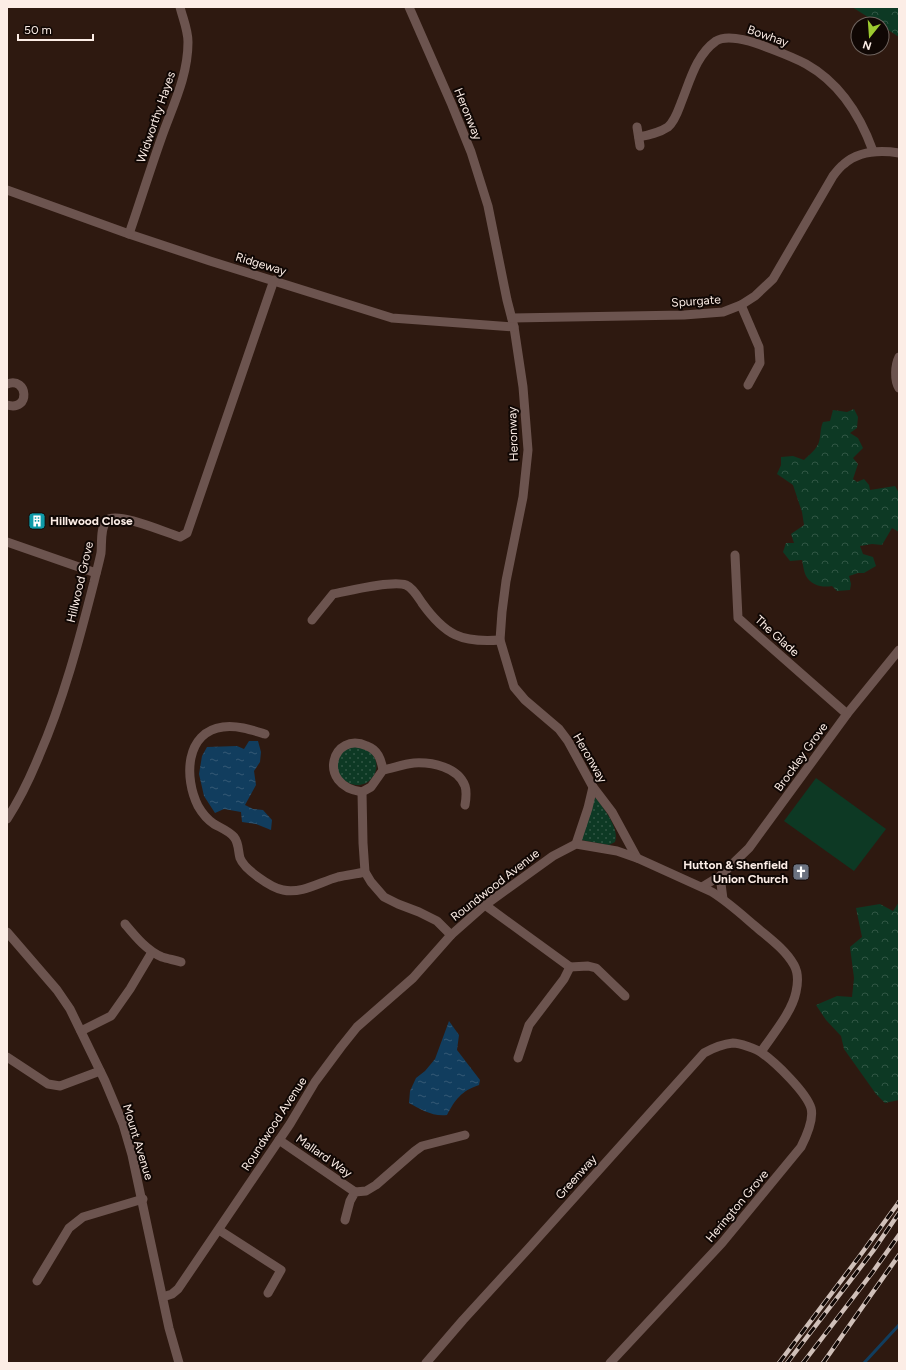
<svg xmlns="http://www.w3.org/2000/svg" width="906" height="1370" font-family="Figtree,sans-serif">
	<defs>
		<pattern id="grass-dots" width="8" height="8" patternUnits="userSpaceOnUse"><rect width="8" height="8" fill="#0d3924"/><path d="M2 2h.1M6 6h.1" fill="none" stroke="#315644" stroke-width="1.8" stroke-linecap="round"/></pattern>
		<pattern id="forest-crowns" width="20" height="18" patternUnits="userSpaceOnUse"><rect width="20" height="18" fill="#0d3924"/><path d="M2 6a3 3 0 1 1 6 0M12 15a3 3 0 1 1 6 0" fill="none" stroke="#315644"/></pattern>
		<pattern id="water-ripples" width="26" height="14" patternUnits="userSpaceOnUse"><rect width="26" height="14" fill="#113d5e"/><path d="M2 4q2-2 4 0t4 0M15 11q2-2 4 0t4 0" fill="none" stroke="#355975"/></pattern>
	</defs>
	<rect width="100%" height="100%" fill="#2e1910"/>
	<g fill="url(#grass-dots)">
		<path d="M 356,746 C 360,748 364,749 368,751 C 387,763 371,793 349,783 C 345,781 340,778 338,773 C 337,769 337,764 337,760 L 345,749 Z"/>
		<path d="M 593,798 L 596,798 C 604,809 620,829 615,842 L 609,845 L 581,840 Z"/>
	</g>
	<g fill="url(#forest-crowns)">
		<polygon points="852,7 899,7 899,37 882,26 882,24 879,24"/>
		<path d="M 854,409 L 858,417 L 857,428 L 850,433 L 858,438 L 863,448 L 853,458 L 858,464 L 853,479 L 857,482 L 864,479 L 869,485 L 870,490 L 895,486 L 899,493 L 899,532 L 892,528 L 882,545 L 872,544 L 860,546 L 863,554 L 873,557 L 876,566 L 864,573 L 858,573 L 849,576 L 851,584 L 850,590 L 837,591 L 832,586 C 822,588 811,585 806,576 C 804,572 803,565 802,560 L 790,561 L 783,552 L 786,543 L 794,543 L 791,534 L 804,525 L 802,512 L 793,485 L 777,474 L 781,465 L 781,457 L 793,456 L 804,460 C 809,455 817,449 819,442 C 821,435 820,429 823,422 L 830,421 L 833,410 L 847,412 Z"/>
		<polygon points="899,902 899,1100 885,1103 876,1094 844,1049 841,1036 826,1020 816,1005 837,996 852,997 854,978 850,947 862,937 856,908 880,904 893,911"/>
	</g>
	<polygon fill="#0d3924" points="816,778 886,829 854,871 784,821"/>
	<g fill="url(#water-ripples)">
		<polygon points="249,741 258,741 261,752 260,762 254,771 256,785 245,805 253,809 263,810 272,820 271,830 256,824 242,822 241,812 224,809 215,813 204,796 199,774 202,756 207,747 237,746 244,749"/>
		<path d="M 449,1021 L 459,1035 L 457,1050 L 480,1080 L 479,1085 C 461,1091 455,1100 447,1115 C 433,1117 420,1109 409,1103 L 410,1091 L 416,1078 L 425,1071 L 435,1059 Z"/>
	</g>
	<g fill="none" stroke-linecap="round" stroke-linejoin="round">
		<polyline stroke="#113d5e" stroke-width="3" points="864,1363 899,1325"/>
		<g stroke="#6c544f" stroke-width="9">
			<polyline points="409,7 452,105 471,152 488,206 507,300 514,327 523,387 528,450 523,497 506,581 502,612 500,640 514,687 525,700 559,729 568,741 593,787 612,812 637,858"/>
			<polyline points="637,127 640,146"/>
			<path d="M 639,137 C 649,135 659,133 668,127 C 675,121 678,111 681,103 C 690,81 696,55 716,41 C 727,34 750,41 761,45 C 776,51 791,56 806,64 C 840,83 860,115 873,151"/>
			<polyline points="7,190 129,234 210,261 392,318 514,327"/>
			<path d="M 129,234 C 140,202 150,170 161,139 C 172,107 188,77 188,42 C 188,30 183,19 180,7"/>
			<polyline points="741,305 759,347 760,363 748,385"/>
			<path d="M 512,318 L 684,315 L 723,312 L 741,305 L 755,296 L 773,279 L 833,176 C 836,172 840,167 844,164 C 859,151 880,150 899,153"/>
			<path d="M 899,357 C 895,365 894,380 899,388"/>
			<path d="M 7,384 C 28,376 31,412 7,405"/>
			<polyline points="7,542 96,573"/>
			<polyline points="735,555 738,618 847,714"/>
			<path d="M 312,620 L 333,594 C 349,591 392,580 406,585 C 413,588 418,597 422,603 C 445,635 461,643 500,640"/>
			<path d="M 265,734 C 252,730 237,725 223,727 C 185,732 184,778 198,806 C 202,813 208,820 214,824 C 221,828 229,831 234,837 C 239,843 238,851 240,858 C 244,869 271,888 283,890 C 302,894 320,882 338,877 C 347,875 356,874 365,872"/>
			<path d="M 362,792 C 315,785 333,730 367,746 C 378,750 381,759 383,770"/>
			<path d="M 7,819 C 20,799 30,778 39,756 C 63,701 79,641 94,582 C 96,573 99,563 101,553 C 102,544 100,527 107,520 C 117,511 167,533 180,537 L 187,533 L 274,280"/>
			<polyline points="576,844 588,808 593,787"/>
			<polyline points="720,876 723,899"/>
			<polyline points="702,887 720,876 749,848 847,714 899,650"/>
			<polyline points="485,905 570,967 564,979 529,1025 518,1058"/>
			<path d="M 125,924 C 135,936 147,951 162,957 C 168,959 175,960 181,962"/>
			<polyline points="7,932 57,990 70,1009 105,1081 123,1124 132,1155 169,1328 179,1363"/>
			<path d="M 451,935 L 437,921 L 419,912 L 398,904 L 384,897 L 371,882 L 365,872 L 363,843 L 362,792 L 371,787 L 383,770 C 393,768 404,764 414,763 C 432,762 458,767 465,786 C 467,792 466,799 465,805"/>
			<polyline points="570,967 588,966 596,968 625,996"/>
			<polyline points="81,1031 111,1016 130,989 152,952"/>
			<polyline points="7,1057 48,1084 60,1086 100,1071"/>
			<polyline points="279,1140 355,1192"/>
			<polyline points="345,1220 350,1201 355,1192 366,1191 376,1185 415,1151 422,1146 465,1135"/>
			<polyline points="219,1230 281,1270 268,1293"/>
			<polyline points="37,1281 69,1228 83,1217 143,1199"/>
			<path d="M 163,1297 L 172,1294 L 178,1289 L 290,1124 L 315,1082 L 341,1047 L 357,1027 L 413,978 L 451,935 L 485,905 L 553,856 L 576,844 L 617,851 L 637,858 L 712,892 C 728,902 741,914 755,926 C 769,938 785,949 794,965 C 798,972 798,983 796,992 C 792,1012 773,1034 761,1052"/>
			<path d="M 426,1363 L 463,1320 L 528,1249 L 704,1053 C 713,1048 722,1044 733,1043 C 739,1043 757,1049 762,1053 C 776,1063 806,1092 811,1108 C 814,1119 806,1137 801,1147 L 722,1243 L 610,1363"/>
		</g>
		<g stroke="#d0c0b9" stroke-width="4.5">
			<g id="rail">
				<polyline points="779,1363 859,1257 899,1202"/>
				<polyline points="787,1363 873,1251 899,1213"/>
				<polyline points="803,1363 872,1273 899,1235"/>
				<polyline points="823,1363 899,1255"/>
			</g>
		</g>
		<use href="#rail" stroke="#100704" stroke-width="3" stroke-dasharray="9" stroke-linecap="butt"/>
	</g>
	<defs>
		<g id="building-square" transform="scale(0.9)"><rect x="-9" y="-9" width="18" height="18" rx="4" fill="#0f9aa8" stroke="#100704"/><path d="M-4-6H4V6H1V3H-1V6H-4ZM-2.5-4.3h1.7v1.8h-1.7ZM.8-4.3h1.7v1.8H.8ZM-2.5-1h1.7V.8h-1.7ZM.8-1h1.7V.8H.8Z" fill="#fff"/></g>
		<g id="church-square" transform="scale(0.9)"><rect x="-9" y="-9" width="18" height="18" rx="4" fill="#6b7280" stroke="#100704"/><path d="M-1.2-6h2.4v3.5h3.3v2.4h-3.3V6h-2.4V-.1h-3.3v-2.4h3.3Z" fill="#fff"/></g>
	</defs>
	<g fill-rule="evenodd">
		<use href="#building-square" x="37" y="521"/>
		<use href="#church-square" x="801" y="872"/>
	</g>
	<g text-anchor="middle" stroke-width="4" stroke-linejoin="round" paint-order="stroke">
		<g font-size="12" fill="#fcede6" stroke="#100704">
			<text transform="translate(768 36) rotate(19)" y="4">Bowhay</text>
			<text transform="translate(468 114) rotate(68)" y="4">Heronway</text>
			<text transform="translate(156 117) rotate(-71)" y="4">Widworthy Hayes</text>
			<text transform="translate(261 264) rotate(17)" y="4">Ridgeway</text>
			<text transform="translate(696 301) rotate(-4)" y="4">Spurgate</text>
			<text transform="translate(513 434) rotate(-92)" y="4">Heronway</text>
			<text transform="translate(80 582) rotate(-77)" y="4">Hillwood Grove</text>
			<text transform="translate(777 636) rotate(42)" y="4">The Glade</text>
			<text transform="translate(801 757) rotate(-54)" y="4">Brockley Grove</text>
			<text transform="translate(590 758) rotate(60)" y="4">Heronway</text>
			<text transform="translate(495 885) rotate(-38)" y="4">Roundwood Avenue</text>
			<text transform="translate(274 1124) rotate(-57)" y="4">Roundwood Avenue</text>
			<text transform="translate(138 1142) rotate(73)" y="4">Mount Avenue</text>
			<text transform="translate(324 1156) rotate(35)" y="4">Mallard Way</text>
			<text transform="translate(576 1177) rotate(-48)" y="4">Greenway</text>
			<text transform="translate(737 1206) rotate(-50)" y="4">Herington Grove</text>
		</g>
		<g font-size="12" font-weight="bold" fill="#fcede6" stroke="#100704" text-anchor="start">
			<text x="50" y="525">Hillwood Close</text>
			<text x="788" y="869" text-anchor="end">Hutton &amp; Shenfield<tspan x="788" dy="14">Union Church</tspan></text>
		</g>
	</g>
	<rect width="906" height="1370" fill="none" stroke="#fcede6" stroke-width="16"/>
	<g transform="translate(870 36) rotate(197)"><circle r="19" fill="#100704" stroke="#6e635e"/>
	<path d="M0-3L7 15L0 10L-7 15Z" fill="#9dca30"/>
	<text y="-6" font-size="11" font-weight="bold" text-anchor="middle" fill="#fcede6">N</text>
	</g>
	<path d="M18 34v6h75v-6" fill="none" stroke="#fcede6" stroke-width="2"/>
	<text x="24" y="34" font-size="12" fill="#fcede6" stroke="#100704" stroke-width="3" paint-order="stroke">50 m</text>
</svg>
